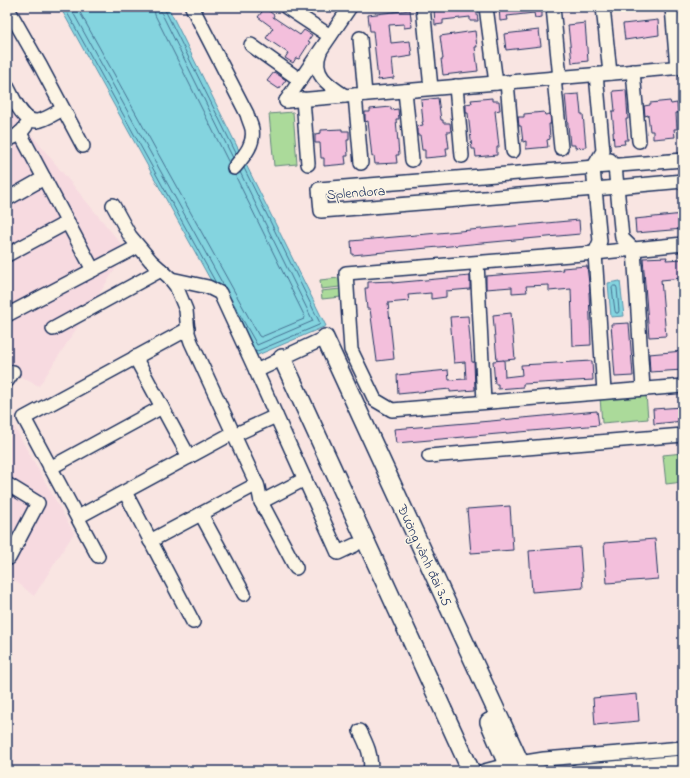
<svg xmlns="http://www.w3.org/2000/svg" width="690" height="778" font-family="'Indie Flower',sans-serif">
	<rect width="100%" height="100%" fill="#f9e5e2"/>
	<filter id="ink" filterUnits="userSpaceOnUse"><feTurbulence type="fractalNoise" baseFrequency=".025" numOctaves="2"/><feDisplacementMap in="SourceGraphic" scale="8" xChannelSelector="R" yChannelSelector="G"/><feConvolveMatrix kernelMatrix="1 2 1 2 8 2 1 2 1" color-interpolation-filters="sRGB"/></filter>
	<g filter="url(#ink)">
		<g fill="#f7dae0">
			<polygon points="7,105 127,251 39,386 19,376 7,396"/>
			<polygon points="7,414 74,533 34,596 7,574"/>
		</g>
		<g fill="#abda9a" stroke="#63847c">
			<polygon points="293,112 297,164 274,166 269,114"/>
			<polygon points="339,278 340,287 321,289 320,280"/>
			<polygon points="341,289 341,297 322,299 321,291"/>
			<polygon points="646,394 648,419 602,423 600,398"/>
			<polygon points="683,453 683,482 666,484 663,455"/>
		</g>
		<g fill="#84d4df" stroke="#5a92ab">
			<polygon points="60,7 168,7 326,326 253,357"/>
			<polygon points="620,281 624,316 611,317 608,283"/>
		</g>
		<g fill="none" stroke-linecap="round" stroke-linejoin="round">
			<g stroke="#457192" stroke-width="1">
				<polyline points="64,7 216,283"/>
				<polyline points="70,7 225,288"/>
				<polyline points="77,7 259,336 261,337 304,319 305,317 235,175"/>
				<polyline points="154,7 155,15 229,163"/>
				<polyline points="160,7 161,12 233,158"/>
				<polyline points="165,7 165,10 236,153"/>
				<polyline points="244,168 320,323 319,325 255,352"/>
				<polygon points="614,286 616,286 617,288 619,311 618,313 616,313 615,311 612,288"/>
				<polyline points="231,299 257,345 313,321 240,172"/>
			</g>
		</g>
		<g fill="#f3bfdc" stroke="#1b2f5e">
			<polygon points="447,7 476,7 478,21 470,21 470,17 443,20 443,24 435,25 434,8"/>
			<polygon points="499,7 542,7 542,17 535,18 534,13 507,16 508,20 500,21"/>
			<polygon points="265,8 274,15 273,17 300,35 304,30 312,35 308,41 310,42 299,59 296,58 293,63 285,58 288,53 266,38 273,28 258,17"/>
			<polygon points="410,10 412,27 404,28 404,24 389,25 391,43 410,41 412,56 392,59 394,78 378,80 373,31 370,31 368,15"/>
			<polygon points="658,20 659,35 625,40 623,24"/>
			<polygon points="585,23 588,61 572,63 568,25"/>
			<polygon points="539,30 541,46 506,50 504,34"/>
			<polygon points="475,31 477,47 475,47 478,71 443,75 441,59 443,59 440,36"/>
			<polygon points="274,72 286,80 279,89 267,81"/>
			<polygon points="626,90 628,119 626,119 628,140 624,140 625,144 614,145 613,132 614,132 612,111 615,111 613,91"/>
			<polygon points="579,94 581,114 583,114 586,147 575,148 575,145 570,145 565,95"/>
			<polygon points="438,98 441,120 443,120 443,123 450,123 451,132 447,132 449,148 446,148 447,156 425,158 425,150 422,150 420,135 417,135 417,126 423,125 422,122 423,122 421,100"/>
			<polygon points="492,98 492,101 499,101 500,110 495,111 499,147 497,147 497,155 476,157 475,149 472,149 468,113 466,113 466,104 472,103 471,100"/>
			<polygon points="670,101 671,104 677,103 678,113 676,113 677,129 674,129 675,137 653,139 653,131 650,131 648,115 645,116 644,106 650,105 650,103"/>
			<polygon points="391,107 391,110 398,109 399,119 396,119 399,155 396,155 397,163 375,164 374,156 372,157 368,121 365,122 365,112 370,112 370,109"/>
			<polygon points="544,112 545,115 550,114 551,124 549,124 550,139 547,140 548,147 526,149 526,141 523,142 521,126 519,126 518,117 524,117 524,114"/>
			<polygon points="342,129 342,131 349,131 349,140 347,140 348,156 345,156 346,164 324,166 324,158 321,158 320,143 315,143 315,134 321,133 321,130"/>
			<polygon points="683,214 683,229 636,233 635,219"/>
			<polygon points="579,220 580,234 352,255 351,241"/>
			<polygon points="667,257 666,260 683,259 682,278 661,280 666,336 649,337 643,258"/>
			<polygon points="587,266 590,292 589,292 591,345 573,346 571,289 549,291 549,285 526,286 527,292 512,293 512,287 486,289 486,276 563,270 562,268"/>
			<polygon points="470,276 470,289 446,291 446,297 431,299 431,293 408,295 409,301 388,303 394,359 377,361 370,309 367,309 365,288 368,288 368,282 393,281 392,283"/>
			<polygon points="511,313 515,359 497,361 493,315"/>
			<polygon points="468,316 472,362 474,362 475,390 450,392 450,389 398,394 397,375 448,370 449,380 466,379 465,362 454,363 450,317"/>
			<polygon points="629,323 633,376 615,377 611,324"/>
			<polygon points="683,351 683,370 650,372 649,354"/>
			<polygon points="504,360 505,377 522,375 521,365 592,361 593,380 523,384 523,387 498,389 498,384 495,384 493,361"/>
			<polygon points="683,407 683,421 654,424 653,409"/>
			<polygon points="597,411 599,425 396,443 394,429 491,421"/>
			<polygon points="510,506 513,550 471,553 467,509"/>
			<polygon points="655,539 658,579 607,583 604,543"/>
			<polygon points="580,547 583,588 532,592 529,551"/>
			<polygon points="637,694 639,721 595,725 593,698"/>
		</g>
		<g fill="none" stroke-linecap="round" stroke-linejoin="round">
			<g stroke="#1b2f5e" stroke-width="16">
				<g id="minor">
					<polyline points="7,7 41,67 83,146"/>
					<path d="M 192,7 L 247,114 C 248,119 251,124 252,129 C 255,145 243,157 234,168"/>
					<polyline points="286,7 330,36"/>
					<polyline points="423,7 431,88"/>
					<polyline points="486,7 496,83"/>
					<polyline points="553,7 560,78"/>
					<polyline points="603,7 610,73"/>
					<polyline points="672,7 677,68"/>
					<polyline points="360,38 365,94"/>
					<polyline points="251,45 300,80"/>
					<path d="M 320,52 C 311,74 328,85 345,96"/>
					<polyline points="633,71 639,141"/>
					<polyline points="596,74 603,151 593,168 600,241 595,253 604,392"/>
					<polyline points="554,78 561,148"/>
					<polyline points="507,82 513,151"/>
					<path d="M 7,86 C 13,97 22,122 37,121 C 46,120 55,113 63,109"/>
					<polyline points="456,86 462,156"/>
					<polyline points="405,91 412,160"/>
					<polyline points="355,95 361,163"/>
					<polyline points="303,99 308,164"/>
					<polyline points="286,101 683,67"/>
					<polyline points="286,101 350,7"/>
					<polyline points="20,133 93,270"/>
					<path d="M 7,140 C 15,137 21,134 26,126"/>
					<polyline points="610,160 615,166 622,238 634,250 643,389"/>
					<polyline points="683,160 319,189 321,211 595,189 683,181"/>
					<polyline points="7,199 44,178"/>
					<polyline points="113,205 130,236 151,261 169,277 176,286 186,310 188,333 191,342 258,487 261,502 296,568"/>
					<polyline points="683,244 595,253 346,273 351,350 375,400 392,410 683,386"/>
					<polyline points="7,255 68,222"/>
					<polyline points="477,263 484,402"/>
					<polyline points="171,279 208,287 220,293 256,371 271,364 282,358 325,338"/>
					<polyline points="7,315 133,249"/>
					<polyline points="53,329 161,270"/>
					<polyline points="135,357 189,457"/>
					<polyline points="256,371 338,553 355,545"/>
					<polyline points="7,381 13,372"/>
					<polyline points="234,435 276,416"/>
					<polyline points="429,456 683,435"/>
					<polyline points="50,468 162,407"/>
					<polyline points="7,484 38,503 9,558"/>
					<polyline points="125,492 193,622"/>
					<polyline points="261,502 305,479"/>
					<polyline points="201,514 244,594"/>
					<polyline points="78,517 233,433"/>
					<polyline points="150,541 257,484"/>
					<polyline points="98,556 24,418 188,329"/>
					<path d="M 360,731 C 366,743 373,757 370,771"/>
					<polyline points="484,771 507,765 544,759 683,748"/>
					<polyline points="577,771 683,762"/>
				</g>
			</g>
			<g stroke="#1b2f5e" stroke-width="20">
				<g id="major">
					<polyline points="325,338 524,771"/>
					<polyline points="282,358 471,771"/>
					<polyline points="489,722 510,771"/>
				</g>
			</g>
			<use href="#minor" stroke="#fcf5e5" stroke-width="13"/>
			<use href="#major" stroke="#fcf5e5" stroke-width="17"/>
		</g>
	</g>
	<g text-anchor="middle" stroke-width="3" stroke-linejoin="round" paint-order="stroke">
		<g font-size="14" fill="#1b2f5e" stroke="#fcf5e5">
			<text transform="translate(356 192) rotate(-4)" y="5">Splendora</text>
			<text transform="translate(425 555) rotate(65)" y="5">Đường vành đai 3.5</text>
		</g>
	</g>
	<rect width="690" height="778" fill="none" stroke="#fcf5e5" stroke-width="24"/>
	<rect x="12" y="12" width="666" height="754" fill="none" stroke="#1b2f5e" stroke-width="1.5" filter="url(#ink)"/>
</svg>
